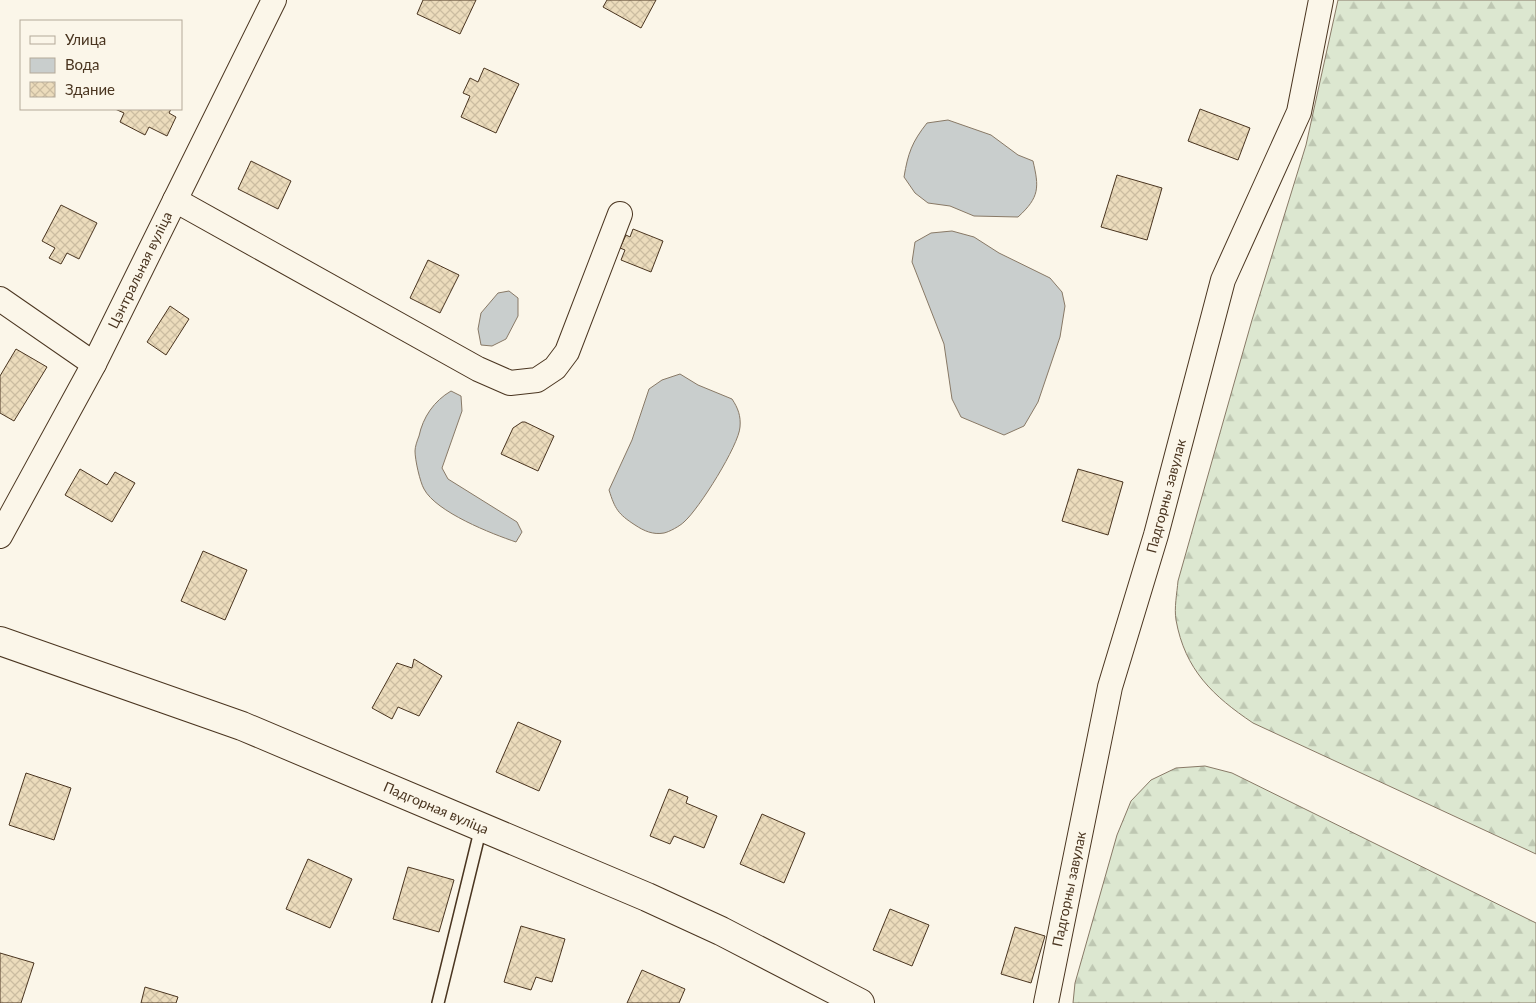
<svg xmlns="http://www.w3.org/2000/svg" width="1536" height="1003" font-family="Lato,sans-serif">
	<defs>
		<pattern id="forest-firs" width="22" height="20" patternUnits="userSpaceOnUse" patternTransform="scale(1.25)"><rect width="22" height="20" fill="#dce7d0"/><path d="M5 1l3.5 6h-7zM16 11l3.5 6h-7z" fill="#bec7b2"/></pattern>
		<pattern id="building-cross-hatch" width="8" height="8" patternUnits="userSpaceOnUse" patternTransform="scale(1.25)"><rect width="8" height="8" fill="#ecdcbc"/><path d="M0 0l8 8M0 8l8-8" fill="none" stroke="#ccbda1"/></pattern>
	</defs>
	<rect width="100%" height="100%" fill="#fbf6e9"/>
	<g fill="url(#forest-firs)" stroke="#887966">
		<path d="M 1338,0 L 1536,0 L 1536,854 L 1253,723 C 1213,696 1185,670 1176,620 C 1174,608 1177,593 1178,581 L 1252,320 L 1306,145 Z"/>
		<polygon points="1205,766 1232,773 1536,923 1536,1003 1073,1003 1075,983 1117,835 1131,801 1151,780 1176,768"/>
	</g>
	<g fill="#c9cecd" stroke="#887966">
		<path d="M 948,120 L 991,135 L 1018,155 L 1033,161 C 1039,187 1040,197 1018,217 L 974,216 L 950,206 L 928,203 L 915,193 L 904,177 C 908,153 912,142 927,123 Z"/>
		<polygon points="952,231 974,237 999,253 1050,278 1062,292 1065,306 1060,337 1038,402 1024,426 1004,435 961,417 952,399 944,344 912,262 915,242 931,233"/>
		<polygon points="509,291 518,298 518,316 506,339 492,346 481,345 478,329 481,313 498,293"/>
		<path d="M 680,374 L 698,385 L 732,399 C 738,408 741,416 740,427 C 739,445 699,509 684,522 C 680,526 669,532 664,533 C 653,535 644,531 635,525 C 618,514 615,509 609,490 L 632,440 L 649,389 L 662,380 Z"/>
		<path d="M 451,391 L 461,396 L 462,411 L 442,468 L 448,479 L 517,522 L 522,532 L 516,542 C 492,534 436,512 424,489 C 420,482 415,460 415,451 C 415,447 417,441 419,436 C 423,417 434,401 451,391 Z"/>
	</g>
	<g fill="url(#building-cross-hatch)" stroke="#4a3520">
		<polygon points="423,0 476,0 460,34 417,14"/>
		<polygon points="607,0 656,0 641,28 603,7"/>
		<polygon points="484,68 519,84 496,133 461,117 470,96 463,93 470,78 478,82"/>
		<polygon points="115,109 171,109 169,113 176,117 167,136 149,127 145,135 120,122 124,113"/>
		<polygon points="1200,109 1250,128 1238,160 1188,141"/>
		<polygon points="251,161 291,181 278,209 238,189"/>
		<polygon points="1117,175 1162,188 1147,240 1101,227"/>
		<polygon points="61,205 97,223 79,259 67,253 61,264 49,258 55,248 42,241"/>
		<polygon points="633,229 663,241 651,272 621,260 625,250 620,248 626,235 630,237"/>
		<polygon points="428,260 459,275 440,313 410,298"/>
		<polygon points="170,306 189,319 166,355 147,342"/>
		<polygon points="16,349 47,367 14,421 0,413 0,376"/>
		<polygon points="522,422 525,422 554,436 538,471 501,454 513,428"/>
		<polygon points="80,469 107,485 115,472 135,483 112,522 65,495"/>
		<polygon points="1078,469 1123,482 1108,535 1062,521"/>
		<polygon points="203,551 247,570 225,620 181,601"/>
		<polygon points="414,659 442,676 419,716 398,707 392,719 372,708 397,663 412,668"/>
		<polygon points="518,722 561,741 539,791 496,772"/>
		<polygon points="26,773 71,788 54,840 9,825"/>
		<polygon points="669,789 688,797 686,803 717,816 704,848 674,836 670,844 650,836"/>
		<polygon points="762,814 805,833 784,883 740,864"/>
		<polygon points="308,859 352,879 330,928 286,909"/>
		<polygon points="408,867 454,880 439,932 393,919"/>
		<polygon points="890,909 929,925 912,966 873,950"/>
		<polygon points="521,926 565,939 552,982 536,977 531,990 504,982"/>
		<polygon points="1015,927 1045,936 1031,983 1001,974"/>
		<polygon points="0,953 34,963 21,1003 0,1003"/>
		<polygon points="642,970 685,989 679,1003 627,1003"/>
		<polygon points="145,987 178,997 176,1003 141,1003"/>
	</g>
	<g fill="none" stroke-linecap="round" stroke-linejoin="round">
		<g stroke="#4a3520" stroke-width="14">
			<polyline id="lane" points="438,1003 481,827"/>
		</g>
		<g stroke="#4a3520" stroke-width="26">
			<g id="street">
				<polyline points="175,200 478,369 510,383 537,380 555,368 567,352 620,214"/>
				<polyline points="0,299 94,364"/>
				<polyline points="0,536 94,364 274,0"/>
				<polyline points="1046,1003 1110,687 1156,535 1223,280 1299,112 1321,0"/>
			</g>
		</g>
		<g stroke="#4a3520" stroke-width="30">
			<polyline id="secondary" points="0,641 242,726 647,897 721,931 860,1003"/>
		</g>
		<use href="#lane" stroke="#fbf6e9" stroke-width="11"/>
		<use href="#street" stroke="#fbf6e9" stroke-width="24"/>
		<use href="#secondary" stroke="#fbf6e9" stroke-width="28"/>
	</g>
	<g text-anchor="middle" stroke-width="4" stroke-linejoin="round" paint-order="stroke">
		<g font-size="14" fill="#4a3520" stroke="#fbf6e9">
			<text transform="translate(140 270) rotate(-64)" y="5">Цэнтральная вуліца</text>
			<text transform="translate(1166 496) rotate(-75)" y="5">Падгорны завулак</text>
			<text transform="translate(436 808) rotate(23)" y="5">Падгорная вуліца</text>
			<text transform="translate(1069 889) rotate(-78)" y="5">Падгорны завулак</text>
		</g>
	</g>
	<rect x="20" y="20" width="162" height="90" fill="#fbf6e9" stroke="#b4a999"/>
	<rect x="30" y="36" width="25" height="8" fill="#fbf6e9" stroke="#b4a999"/>
	<text x="65" y="45" font-size="15" fill="#4a3520">Улица</text>
	<rect x="30" y="58" width="25" height="15" fill="#c9cecd" stroke="#b4a999"/>
	<text x="65" y="70" font-size="15" fill="#4a3520">Вода</text>
	<rect x="30" y="82" width="25" height="15" fill="url(#building-cross-hatch)" stroke="#b4a999"/>
	<text x="65" y="95" font-size="15" fill="#4a3520">Здание</text>
</svg>
